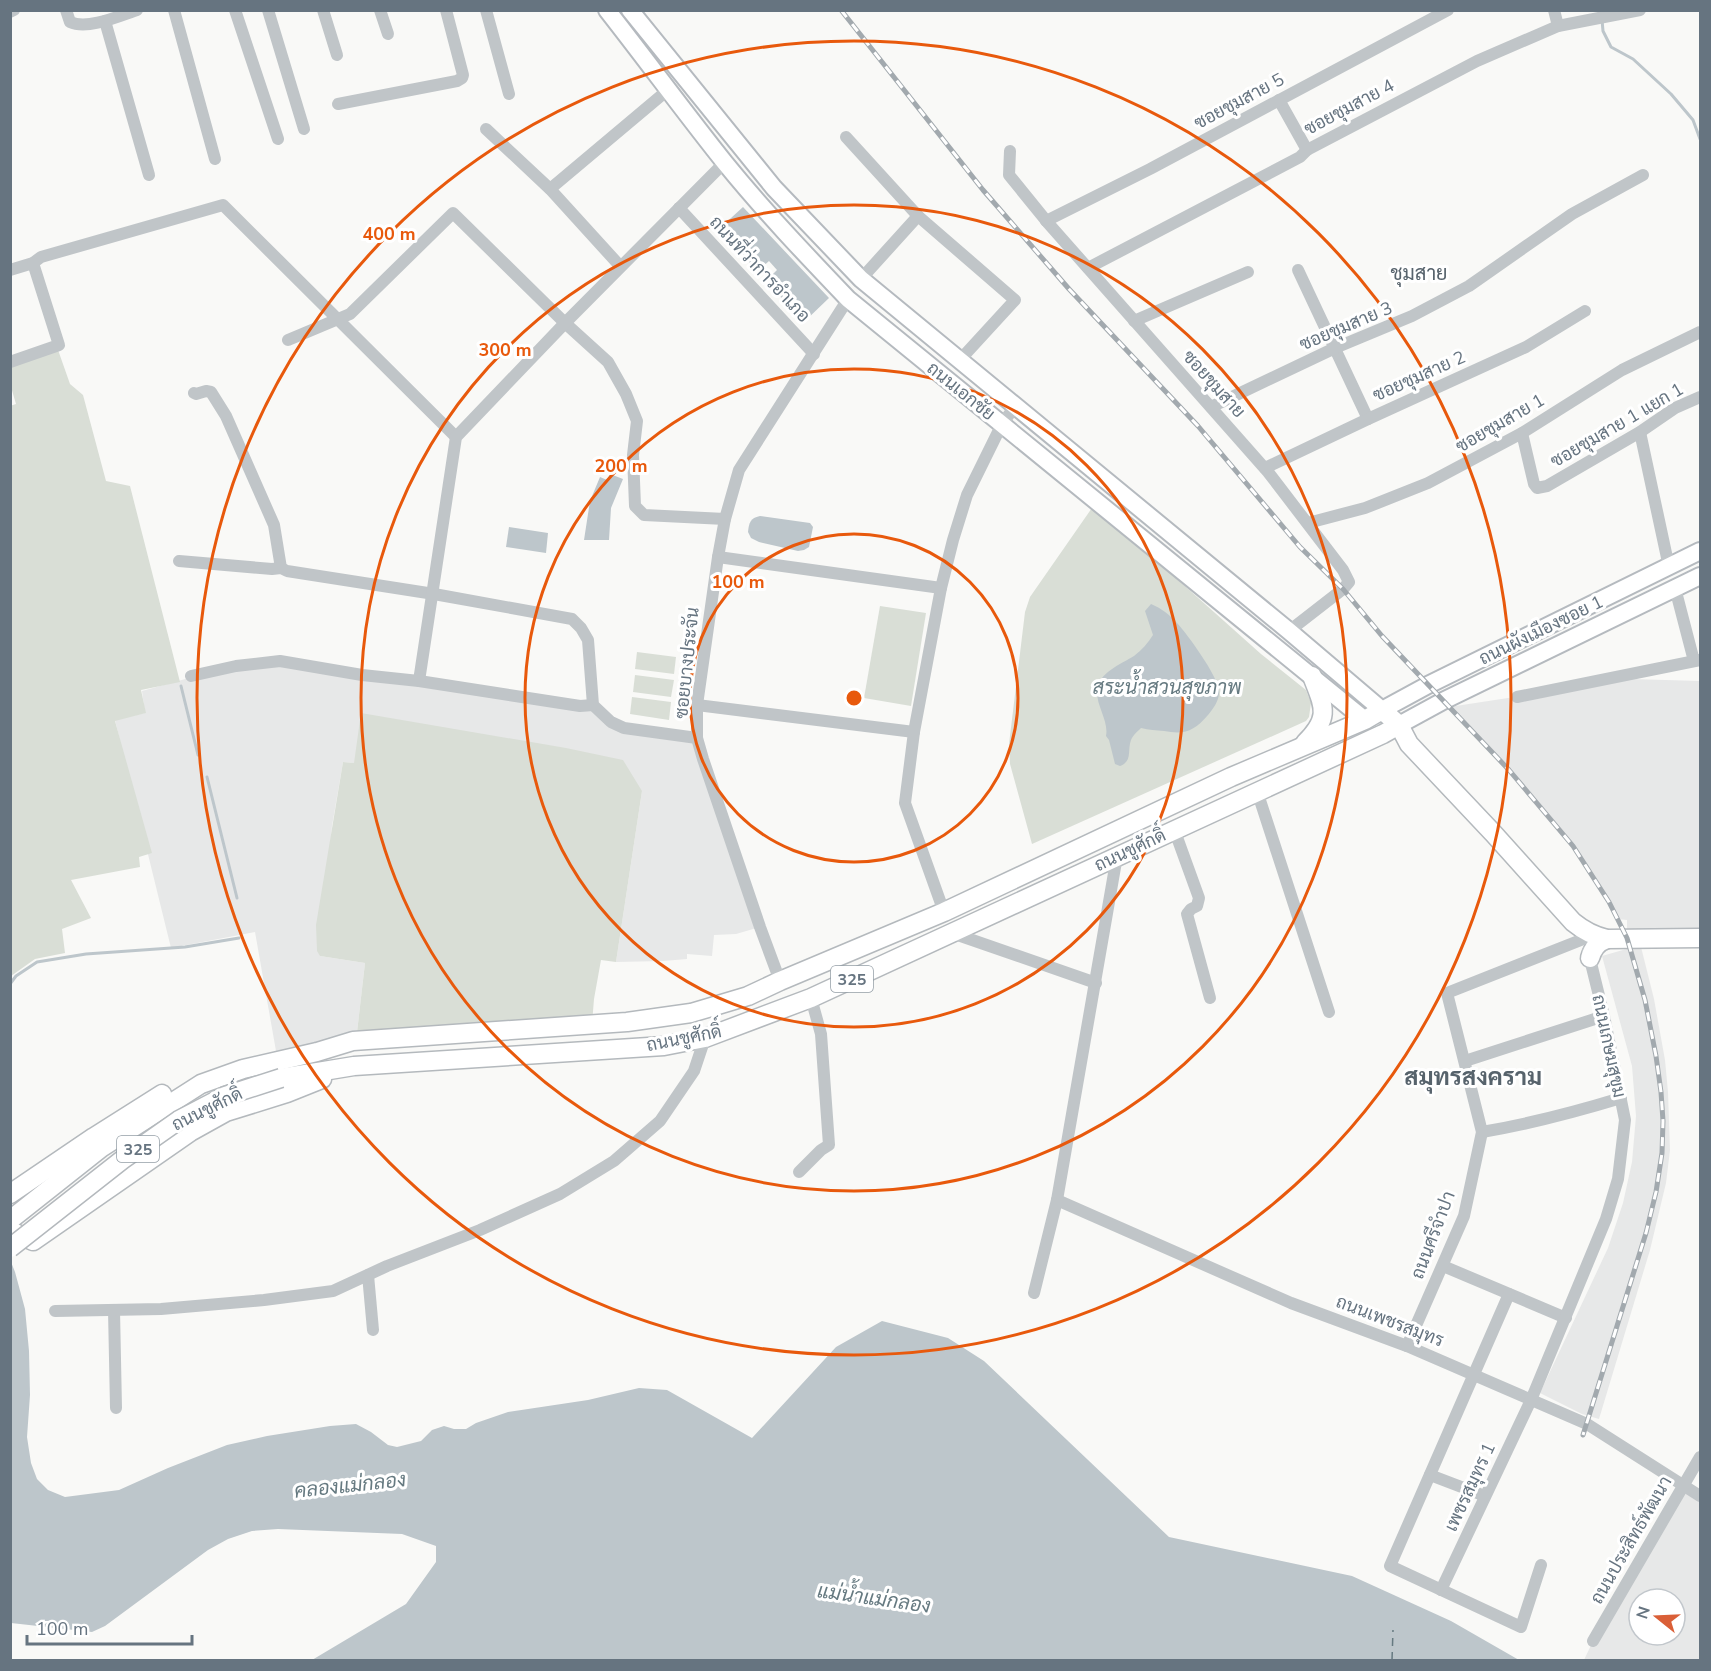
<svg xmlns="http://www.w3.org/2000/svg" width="1711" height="1671" font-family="'Nunito Sans',Sarabun,sans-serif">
	<rect width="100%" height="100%" fill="#f9f9f7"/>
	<g fill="#e7e8e8" fill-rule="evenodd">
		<polygon points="280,661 593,705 611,722 697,738 760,927 736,934 714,935 712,956 687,954 687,959 663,961 616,962 642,791 343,762 332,826 320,956 365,963 356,1041 276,1051 255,932 171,948 115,720 145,713 142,691 225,668"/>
		<polygon points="1631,679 1700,681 1700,941 1627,938 1627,920 1618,919 1573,846 1509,770 1449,707"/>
		<polygon points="1641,947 1654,999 1665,1060 1668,1092 1670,1150 1666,1183 1650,1250 1599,1419 1582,1414 1540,1393 1608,1248 1623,1203 1632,1162 1636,1116 1632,1066 1602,956 1630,948"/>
		<path d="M 1683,1485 L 1700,1496 L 1700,1660 L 1584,1660 L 1593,1641 ZM 1639,1599 L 1675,1599 L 1675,1635 L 1639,1635 Z"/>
	</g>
	<g fill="#d9ded6">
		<polygon points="57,347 70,384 83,395 106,481 130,486 180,682 141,690 146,713 115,721 152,853 139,857 140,867 71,880 91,918 62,929 65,953 35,959 11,976 10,406 16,404 11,387 11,364"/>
		<polygon points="1094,505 1261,654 1306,690 1311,703 1309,717 1306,721 1032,844 1010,764 1009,744 1025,612 1030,597"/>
		<polygon points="880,606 926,613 911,706 864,698"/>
		<polygon points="637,652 676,657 674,674 635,669"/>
		<polygon points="635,675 674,680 671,697 633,692"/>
		<polygon points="632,697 671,702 669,720 630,714"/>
		<polygon points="361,713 566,748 623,760 642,791 616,962 601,960 594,999 592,1024 356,1041 365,963 320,956 317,951 316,925 343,762 354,763"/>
	</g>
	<g fill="#bdc6cb">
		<polygon points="743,207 829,298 804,322 763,278 766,275 769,278 777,270 769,261 760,269 762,272 760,274 719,229"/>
		<polygon points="610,474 623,479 611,508 609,540 584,540 590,501 600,477 607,480"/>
		<path d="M 760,516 L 810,523 L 813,527 L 809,547 L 804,550 L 798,551 L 759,542 L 751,538 L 748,532 C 749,523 750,518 760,516 Z"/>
		<polygon points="509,527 548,533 546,553 506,547"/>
		<path d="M 1151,604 C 1161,608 1170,615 1177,623 C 1188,635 1217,675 1219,690 C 1220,699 1214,708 1208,715 C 1194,731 1185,735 1164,731 C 1156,730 1149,730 1141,728 C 1138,731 1133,735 1131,740 C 1127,751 1133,761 1120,766 L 1115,764 L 1109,740 L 1106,736 C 1109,721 1096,706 1097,690 C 1098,673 1121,664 1134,656 C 1142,650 1148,643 1153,635 L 1145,611 Z"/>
		<polygon points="11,1262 15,1272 25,1309 29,1351 30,1395 27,1437 31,1463 37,1479 48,1490 65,1497 119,1490 168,1468 227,1445 267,1436 330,1426 356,1424 371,1432 388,1445 397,1447 421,1441 432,1430 444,1426 454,1429 466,1429 476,1423 508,1412 588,1400 639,1388 667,1390 752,1438 836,1347 882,1321 948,1338 984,1361 1169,1537 1352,1576 1451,1621 1519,1660 312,1660 406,1604 436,1562 436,1546 402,1534 278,1529 252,1531 228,1539 208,1550 105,1626 92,1632 11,1623"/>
	</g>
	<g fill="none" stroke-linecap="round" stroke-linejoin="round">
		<g stroke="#bdc6cb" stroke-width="3">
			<polyline points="1602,20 1603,31 1611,47 1633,59 1671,94 1693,120 1700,139"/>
			<polyline points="181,686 198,755"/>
			<polyline points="207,777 237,898"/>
			<polyline points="10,984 16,976 37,962 86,954 185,947 239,938"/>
		</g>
		<polyline stroke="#667a81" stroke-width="1.5" stroke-dasharray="8 6" stroke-linecap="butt" points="1392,1660 1393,1630"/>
		<g stroke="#b5babf" stroke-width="20">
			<g id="secondary">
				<path d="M 607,10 C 647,61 685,113 725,163 C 764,211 806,255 848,299 L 1365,720"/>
				<polyline points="630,10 774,188 861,279 1289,631 1382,710 1428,685 1700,551"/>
				<polyline points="1399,725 1443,701 1700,576"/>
			</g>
		</g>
		<g stroke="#b4b9bd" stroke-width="21">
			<g id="primary">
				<path d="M 1305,743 C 1331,717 1324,707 1312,676"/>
				<path d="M 1590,958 C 1593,948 1597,943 1607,939"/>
				<polyline points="281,1078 354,1066 664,1046 705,1038 811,998 1383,734 1399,725"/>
				<polyline points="10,1194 94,1137 162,1094"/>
				<path d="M 10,1220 L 101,1148 L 201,1084 L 243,1069 L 317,1052 L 353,1041 L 627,1022 L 691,1013 L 748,996 L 780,981 L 944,912 L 1231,777 L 1365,720 L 1382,710 L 1399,725 L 1409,744 L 1493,833 L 1573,922 C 1584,931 1593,936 1607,939 L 1700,938"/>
				<polyline points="10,1228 13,1232 33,1241 190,1132 226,1112 287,1093 322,1079"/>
			</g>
		</g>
		<g stroke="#c0c5c8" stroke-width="12">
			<path d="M 66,10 L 70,22 C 88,30 119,16 137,10"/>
			<polyline points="174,10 215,159"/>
			<polyline points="235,10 278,139"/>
			<polyline points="268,10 304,129"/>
			<polyline points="323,10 337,55"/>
			<polyline points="380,10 388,34"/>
			<polyline points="486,10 509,94"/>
			<polyline points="1554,10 1558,26"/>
			<polyline points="10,12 14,10"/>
			<polyline points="105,21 149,175"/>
			<polyline points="1279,100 1307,150"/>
			<polyline points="338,104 457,81 462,78 463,75 446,10"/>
			<polyline points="486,129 550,189 620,266"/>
			<polyline points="846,137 918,216 1015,300 959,361"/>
			<polyline points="1010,151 1009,175 1048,223 1268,472 1343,570 1349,582 1343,589 1289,631"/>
			<polyline points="550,189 669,89"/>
			<polyline points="679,208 814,354"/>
			<polyline points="1046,221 1150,169 1448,10"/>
			<polyline points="1088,268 1300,157 1307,150 1477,61 1558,26 1640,10"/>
			<polyline points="10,270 33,263 41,257 223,205 456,437"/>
			<polyline points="1298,270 1368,419"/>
			<polyline points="861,279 918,216"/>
			<polyline points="1134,321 1248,272"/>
			<polyline points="288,340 350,314 453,213 565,323 608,362 626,394 637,421 633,455 635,506 644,515 725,519"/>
			<polyline points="10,362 59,345 33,263"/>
			<polyline points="194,393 196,394 206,391 211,392 226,416 274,525 281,568"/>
			<polyline points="1211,407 1335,348 1412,316 1469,286 1572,214 1643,175"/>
			<polyline points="1640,432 1669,567"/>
			<polyline points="1522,433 1534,484 1537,488 1547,486 1640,432 1675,408 1700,397"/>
			<polyline points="1265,468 1368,419 1526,347 1585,311"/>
			<polyline points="1308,523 1365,508 1428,483 1522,433 1622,370 1700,332"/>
			<polyline points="718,557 941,588"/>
			<polyline points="179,561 272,569 281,568 287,571 434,594 572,619 581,628 588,640 593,705 611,722 624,728 697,738"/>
			<polyline points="1675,588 1694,661"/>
			<polyline points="191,676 236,666 280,661 362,675 419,681 580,706 593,705"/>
			<polyline points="419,681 456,437 565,323 725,162"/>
			<polyline points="1517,697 1700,660"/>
			<polyline points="697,705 914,732"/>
			<polyline points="1257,791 1329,1012"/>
			<polyline points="1174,829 1199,898 1197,906 1191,909 1187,914 1210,998"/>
			<polyline points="944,912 905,803 914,732 941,588 953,540 967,495 1002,424 1016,405"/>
			<polyline points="952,933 1096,983"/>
			<polyline points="780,981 760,927 703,759 697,738 697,705 718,557 725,519 739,470 848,299"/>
			<polyline points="1465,1061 1604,1016"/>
			<path d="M 1482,1132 C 1529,1124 1575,1112 1621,1098"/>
			<polyline points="799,1172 821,1150 829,1145 821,1034 811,998"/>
			<polyline points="1057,1200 1291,1303 1407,1346 1587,1424 1700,1496"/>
			<polyline points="1443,1266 1566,1318"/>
			<polyline points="368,1275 373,1330"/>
			<polyline points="1034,1293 1057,1200 1117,856"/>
			<polyline points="1509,1294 1390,1566 1521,1627 1541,1565"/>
			<polyline points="114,1310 116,1408"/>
			<polyline points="55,1311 161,1309 264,1300 333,1291 387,1266 480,1230 560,1194 614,1161 660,1121 694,1071 705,1038"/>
			<polyline points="1407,1346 1464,1216 1482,1132 1447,993 1586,938"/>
			<polyline points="1430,1475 1485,1496"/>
			<polyline points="1441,1590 1531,1400 1606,1219 1618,1179 1625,1120 1604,1016 1588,951"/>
			<polyline points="1593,1641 1700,1457"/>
		</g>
		<use href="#secondary" stroke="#fff" stroke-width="16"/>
		<use href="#primary" stroke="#fff" stroke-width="18"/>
		<g stroke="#a2a9ae" stroke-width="5">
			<polyline id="rail" points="841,10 983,190 1069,289 1198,426 1300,547 1343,589 1382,636 1509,770 1573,846 1609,902 1627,938 1645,1000 1656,1056 1661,1092 1663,1121 1662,1153 1656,1192 1646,1233 1583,1435"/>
		</g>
		<use href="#rail" stroke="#fff" stroke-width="3" stroke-dasharray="9" stroke-linecap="butt"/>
		<g stroke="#b4b9bd" stroke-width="21" stroke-linecap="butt">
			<polyline id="primary-bridge" points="10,1248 122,1160 179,1120 225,1096 281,1078"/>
		</g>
		<use href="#primary-bridge" stroke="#fff" stroke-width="18"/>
	</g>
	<g fill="none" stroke="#e8590c" stroke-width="3">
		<circle cx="854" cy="698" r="164"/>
		<circle cx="854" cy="698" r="329"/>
		<circle cx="854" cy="698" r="493"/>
		<circle cx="854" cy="698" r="657"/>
	</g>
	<g text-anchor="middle" stroke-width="6" stroke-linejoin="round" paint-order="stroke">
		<g fill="#fff" stroke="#949ea6" stroke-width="1.5">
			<rect x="831" y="966" width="42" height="26" rx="4.5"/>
			<rect x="117" y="1136" width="42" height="26" rx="4.5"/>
		</g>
		<g font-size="16" font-weight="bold" fill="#667480">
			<text x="852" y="985">325</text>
			<text x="138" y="1155">325</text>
		</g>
		<g font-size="18" fill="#667480" stroke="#fff">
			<text transform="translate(1239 101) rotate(-28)" y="6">ซอยชุมสาย 5</text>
			<text transform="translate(1349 107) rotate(-28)" y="6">ซอยชุมสาย 4</text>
			<text transform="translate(760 269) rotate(47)" y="6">ถนนที่ว่าการอำเภอ</text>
			<text transform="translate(1346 326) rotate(-23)" y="6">ซอยชุมสาย 3</text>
			<text transform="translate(1419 376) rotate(-24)" y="6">ซอยชุมสาย 2</text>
			<text transform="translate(1214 384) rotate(48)" y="6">ซอยชุมสาย</text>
			<text transform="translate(961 391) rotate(39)" y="6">ถนนเอกชัย</text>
			<text transform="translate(1500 423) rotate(-30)" y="6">ซอยชุมสาย 1</text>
			<text transform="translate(1617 425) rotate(-30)" y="6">ซอยชุมสาย 1 แยก 1</text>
			<text transform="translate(1541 630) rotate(-26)" y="6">ถนนผังเมืองซอย 1</text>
			<text transform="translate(687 663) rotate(-84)" y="6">ซอยบางประจัน</text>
			<text transform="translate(1130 850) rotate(-25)" y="6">ถนนชูศักดิ์</text>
			<text transform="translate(684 1038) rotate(-11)" y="6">ถนนชูศักดิ์</text>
			<text transform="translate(1609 1046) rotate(78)" y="6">ถนนเกษมสุขุม</text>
			<text transform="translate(207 1109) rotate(-26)" y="6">ถนนชูศักดิ์</text>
			<text transform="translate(1433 1235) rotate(-69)" y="6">ถนนศรีจำปา</text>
			<text transform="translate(1390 1321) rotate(21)" y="6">ถนนเพชรสมุทร</text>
			<text transform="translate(1470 1487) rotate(-65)" y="6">เพชรสมุทร 1</text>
			<text transform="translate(1631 1540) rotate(-60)" y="6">ถนนประสิทธ์พัฒนา</text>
		</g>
		<g font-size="20" fill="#57636c" stroke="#fff">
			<text x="1419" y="280">ชุมสาย</text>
		</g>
		<g font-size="20" font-style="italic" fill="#667a81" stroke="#fff">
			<text x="1167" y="694">สระน้ำสวนสุขภาพ</text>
			<text transform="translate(350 1485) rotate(-6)" y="7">คลองแม่กลอง</text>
			<text transform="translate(874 1598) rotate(8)" y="7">แม่น้ำแม่กลอง</text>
		</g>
		<g font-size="24" font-weight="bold" fill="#57636c" stroke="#fff">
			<text x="1473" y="1085">สมุทรสงคราม</text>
		</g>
	</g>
	<circle cx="854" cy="698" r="9" fill="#e8590c" stroke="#fff" stroke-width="3"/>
	<g font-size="18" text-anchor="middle" font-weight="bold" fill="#e8590c" stroke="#fff" stroke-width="6" stroke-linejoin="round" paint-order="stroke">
		<text x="389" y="240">400 m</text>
		<text x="505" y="356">300 m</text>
		<text x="621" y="472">200 m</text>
		<text x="738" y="588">100 m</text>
	</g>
	<rect width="1711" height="1671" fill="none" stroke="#667480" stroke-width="24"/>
	<g transform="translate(1657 1617) rotate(288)"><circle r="28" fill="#ffffff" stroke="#c2c7cc" stroke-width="1.5"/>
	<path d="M0-4.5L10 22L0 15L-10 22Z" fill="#da5f37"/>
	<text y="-9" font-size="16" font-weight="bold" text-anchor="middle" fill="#667480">N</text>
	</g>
	<path d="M27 1635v9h165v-9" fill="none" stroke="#667480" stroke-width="3"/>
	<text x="36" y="1635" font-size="18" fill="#667480" stroke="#ffffff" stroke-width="4.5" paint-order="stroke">100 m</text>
</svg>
